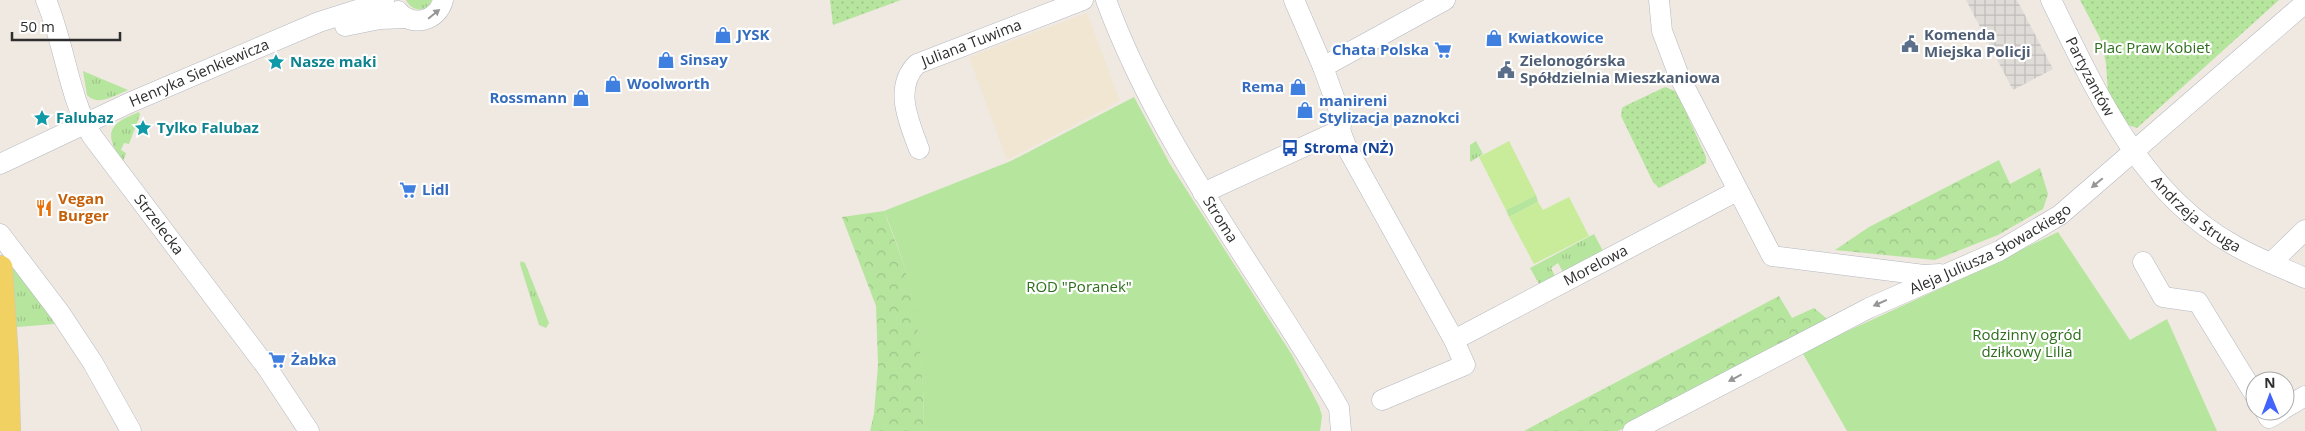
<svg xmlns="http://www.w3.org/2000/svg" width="2305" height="431" font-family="'Open Sans',sans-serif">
	<defs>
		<pattern id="grass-tufts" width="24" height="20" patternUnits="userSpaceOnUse" patternTransform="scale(1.25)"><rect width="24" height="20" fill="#b6e59e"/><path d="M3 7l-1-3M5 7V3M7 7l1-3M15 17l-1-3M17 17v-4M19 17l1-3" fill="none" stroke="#9dc588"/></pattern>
		<pattern id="forest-crowns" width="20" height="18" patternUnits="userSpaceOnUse" patternTransform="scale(1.25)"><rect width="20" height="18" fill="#b6e59e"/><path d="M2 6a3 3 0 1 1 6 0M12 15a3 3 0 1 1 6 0" fill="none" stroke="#9dc588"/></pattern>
		<pattern id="park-dots" width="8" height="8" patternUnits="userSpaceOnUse" patternTransform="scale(1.25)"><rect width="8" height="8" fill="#b6e59e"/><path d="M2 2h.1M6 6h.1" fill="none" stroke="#9dc588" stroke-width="1.8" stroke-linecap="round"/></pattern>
		<pattern id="plaza-grid" width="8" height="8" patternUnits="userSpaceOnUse" patternTransform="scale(1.25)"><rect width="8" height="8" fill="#dfdcd8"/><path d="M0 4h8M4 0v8" fill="none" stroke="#c0bdba"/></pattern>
	</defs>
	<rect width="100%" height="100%" fill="#efe9e1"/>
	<polygon fill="#f0e6d1" points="1087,13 1120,101 1007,160 969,57"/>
	<g fill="url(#grass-tufts)">
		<path d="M 406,0 L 432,0 C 426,13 412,12 406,0 Z"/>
		<path d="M 83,71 L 128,90 C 116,95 98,107 87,95 Z"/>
		<path d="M 139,112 L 140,115 L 129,144 L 124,143 L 121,150 L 126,153 L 123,162 C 103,133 108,124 139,112 Z"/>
		<polygon points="1476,141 1483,154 1470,162 1470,145"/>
		<polygon points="1536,195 1538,202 1509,217 1506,210"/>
		<polygon points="1594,234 1603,251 1563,272 1558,263 1551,268 1555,276 1539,284 1530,268"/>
		<polygon points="521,261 525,263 549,323 546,328 539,325 520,264"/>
		<polygon points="14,263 55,324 17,327 15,324 11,266"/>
	</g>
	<g fill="url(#forest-crowns)">
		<polygon points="1999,160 2010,184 2040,168 2048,194 2043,209 1998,235 1935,260 1835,250 1869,227"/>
		<path d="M 884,211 C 891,231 900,251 906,272 C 921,324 924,378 924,431 L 870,431 L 874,414 L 878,365 L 876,306 L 842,217 Z"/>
		<polygon points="1779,296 1792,318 1814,308 1831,322 1618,431 1524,431"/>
	</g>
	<g fill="url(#park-dots)">
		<polygon points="830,0 901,0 833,25"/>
		<polygon points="2080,0 2279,0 2137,128 2128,125 2108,93 2106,63 2100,38"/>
		<polygon points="1665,87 1677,92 1706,157 1706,163 1659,188 1653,182 1621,116 1622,108 1625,106"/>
	</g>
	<g fill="#b6e59e">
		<path d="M 1134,97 L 1170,164 L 1292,355 L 1319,406 L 1322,416 L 1320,431 L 924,431 C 924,378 920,324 906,272 C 900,251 892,231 884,211 L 1011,161 Z"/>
		<polygon points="2058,232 2130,340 2167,319 2217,431 1847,431 1802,352 1939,289"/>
	</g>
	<g fill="#c9ec9a">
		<polygon points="1509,141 1536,195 1506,210 1479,157"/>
		<polygon points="1569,197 1589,236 1534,264 1509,217 1538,202 1543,210"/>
	</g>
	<polygon fill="url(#plaza-grid)" points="1966,0 2017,0 2053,69 2013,90"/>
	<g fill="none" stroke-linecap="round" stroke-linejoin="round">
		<g stroke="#b4b7c1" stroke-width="21">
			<g id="minor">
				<path id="s1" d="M 46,0 C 65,45 68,95 92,136 L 268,369 L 309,431"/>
				<path id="s2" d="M 1106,0 C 1161,149 1260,272 1339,408 L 1341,431"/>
				<polyline points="1294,0 1323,67"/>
				<polyline points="1659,0 1662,31 1679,76 1772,256 1924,275 1940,274"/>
				<path id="s3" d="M 2051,0 C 2096,91 2140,192 2232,244 C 2255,258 2281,267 2305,278"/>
				<path d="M 398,11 C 412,28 438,21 443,0"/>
				<polyline points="345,26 380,19 407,18"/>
				<polyline points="1340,130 1346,146 1454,340 1465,365 1382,400"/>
				<path id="s4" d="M 919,149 C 909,122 893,88 917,64 L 1083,0"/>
				<path id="s5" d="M 0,164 L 129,103 L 319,22 L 376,4 L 384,0"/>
				<polyline points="1203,193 1340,130 1342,119 1323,67 1445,0"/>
				<polyline points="0,234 60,313 93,363 131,431"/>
				<polyline points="2143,262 2163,297 2198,302 2255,395"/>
				<polyline points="2271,263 2305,230"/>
				<path id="s6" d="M 1454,340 L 1737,191"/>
				<polyline points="2285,408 2305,396"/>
				<polyline points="2265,411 2269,418 2281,411"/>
				<path id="s7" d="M 1633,431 L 1869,308 L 1999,251 L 2060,215 L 2305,3"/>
			</g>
		</g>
		<g stroke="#c9c9c9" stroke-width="26">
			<polyline id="major" points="0,268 6,359 8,431"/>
		</g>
		<use href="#minor" stroke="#fff" stroke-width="20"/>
		<use href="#major" stroke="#f2d163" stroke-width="25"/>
	</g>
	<defs><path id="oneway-solid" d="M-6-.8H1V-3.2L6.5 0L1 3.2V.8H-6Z" transform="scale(1.25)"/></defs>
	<g fill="#969696">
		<use href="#oneway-solid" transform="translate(434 14) rotate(-39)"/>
		<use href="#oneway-solid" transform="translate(2097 183) rotate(140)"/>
		<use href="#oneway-solid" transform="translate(1880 303) rotate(156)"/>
		<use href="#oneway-solid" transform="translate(1735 378) rotate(152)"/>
	</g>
	<defs>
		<g id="shop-bare" transform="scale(1.35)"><path d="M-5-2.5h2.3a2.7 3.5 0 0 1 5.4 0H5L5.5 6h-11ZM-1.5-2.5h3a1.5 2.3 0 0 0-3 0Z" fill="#3f7fe0" stroke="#fff" stroke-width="2.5" paint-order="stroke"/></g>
		<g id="civic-bare" transform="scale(1.35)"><path d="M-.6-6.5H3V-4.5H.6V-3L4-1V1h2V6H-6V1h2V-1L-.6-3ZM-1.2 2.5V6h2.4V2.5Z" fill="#5c6f8a" stroke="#fff" stroke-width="2.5" paint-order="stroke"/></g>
		<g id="supermarket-bare" transform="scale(1.35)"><path d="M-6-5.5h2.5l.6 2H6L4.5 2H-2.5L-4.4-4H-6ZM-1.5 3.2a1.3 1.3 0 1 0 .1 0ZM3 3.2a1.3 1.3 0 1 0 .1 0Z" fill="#3f7fe0" stroke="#fff" stroke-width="2.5" paint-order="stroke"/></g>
		<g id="sight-bare" transform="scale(1.35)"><path d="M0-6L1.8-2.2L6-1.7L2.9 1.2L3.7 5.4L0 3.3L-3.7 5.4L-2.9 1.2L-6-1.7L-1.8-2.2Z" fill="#0f9aa8" stroke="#fff" stroke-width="2.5" paint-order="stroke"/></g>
		<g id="bus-bare" transform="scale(1.35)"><path d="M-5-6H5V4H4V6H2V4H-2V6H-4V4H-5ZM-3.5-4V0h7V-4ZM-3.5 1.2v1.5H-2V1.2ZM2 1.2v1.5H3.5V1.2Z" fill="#1a4fb4" stroke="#fff" stroke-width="2.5" paint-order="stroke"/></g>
		<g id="restaurant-bare" transform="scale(1.35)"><path d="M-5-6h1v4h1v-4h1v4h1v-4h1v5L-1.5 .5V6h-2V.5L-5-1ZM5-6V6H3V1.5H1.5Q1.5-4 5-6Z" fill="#e8710a" stroke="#fff" stroke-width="2.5" paint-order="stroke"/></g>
	</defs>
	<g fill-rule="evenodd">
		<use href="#shop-bare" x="723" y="35"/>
		<use href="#shop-bare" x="1494" y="38"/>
		<use href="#civic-bare" x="1910" y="44"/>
		<use href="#supermarket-bare" x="1443" y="50"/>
		<use href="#shop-bare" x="666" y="60"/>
		<use href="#sight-bare" x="276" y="62"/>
		<use href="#civic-bare" x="1506" y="70"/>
		<use href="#shop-bare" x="613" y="84"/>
		<use href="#shop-bare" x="1298" y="87"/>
		<use href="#shop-bare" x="581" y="98"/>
		<use href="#shop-bare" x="1305" y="110"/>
		<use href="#sight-bare" x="42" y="118"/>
		<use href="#sight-bare" x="143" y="128"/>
		<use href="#bus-bare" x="1290" y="148"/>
		<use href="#supermarket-bare" x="408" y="190"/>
		<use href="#restaurant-bare" x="44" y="208"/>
		<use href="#supermarket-bare" x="277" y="360"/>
	</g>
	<g text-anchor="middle" stroke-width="4.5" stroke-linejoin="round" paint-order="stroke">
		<g font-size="15" font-weight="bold" fill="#366cbe" stroke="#fff" text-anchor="start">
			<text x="737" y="40">JYSK</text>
			<text x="1508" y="43">Kwiatkowice</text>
			<text x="1429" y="55" text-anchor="end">Chata Polska</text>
			<text x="680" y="65">Sinsay</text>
			<text x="627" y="89">Woolworth</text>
			<text x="1284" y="92" text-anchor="end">Rema</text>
			<text x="567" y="103" text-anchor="end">Rossmann</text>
			<text x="1319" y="106">manireni<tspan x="1319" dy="17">Stylizacja paznokci</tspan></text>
			<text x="422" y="195">Lidl</text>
			<text x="291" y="365">Żabka</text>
		</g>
		<g font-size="15" font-weight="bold" fill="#4e5e75" stroke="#fff" text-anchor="start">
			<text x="1924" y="40">Komenda<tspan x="1924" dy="17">Miejska Policji</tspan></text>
			<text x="1520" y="66">Zielonogórska<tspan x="1520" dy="17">Spółdzielnia Mieszkaniowa</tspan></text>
		</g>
		<g font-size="15" fill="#2e2e2e" stroke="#fff">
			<text dy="5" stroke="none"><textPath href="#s4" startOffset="149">Juliana Tuwima</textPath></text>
			<text dy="5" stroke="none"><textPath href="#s5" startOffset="219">Henryka Sienkiewicza</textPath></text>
			<text dy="5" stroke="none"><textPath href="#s3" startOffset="86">Partyzantów</textPath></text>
			<text dy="5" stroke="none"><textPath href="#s3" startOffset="262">Andrzeja Struga</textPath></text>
			<text dy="5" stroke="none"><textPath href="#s2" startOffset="248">Stroma</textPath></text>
			<text dy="5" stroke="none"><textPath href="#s1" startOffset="255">Strzelecka</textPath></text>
			<text dy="5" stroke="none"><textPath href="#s7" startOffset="401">Aleja Juliusza Słowackiego</textPath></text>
			<text dy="5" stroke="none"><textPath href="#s6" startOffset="160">Morelowa</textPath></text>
		</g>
		<g font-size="15" fill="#2c6e1b" stroke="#fff">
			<text x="2152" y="53">Plac Praw Kobiet</text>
			<text x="1079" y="292">ROD "Poranek"</text>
			<text x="2027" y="340">Rodzinny ogród<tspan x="2027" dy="17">dziłkowy Lilia</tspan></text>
		</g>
		<g font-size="15" font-weight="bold" fill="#0d838f" stroke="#fff" text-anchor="start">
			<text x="290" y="67">Nasze maki</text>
			<text x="56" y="123">Falubaz</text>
			<text x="157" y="133">Tylko Falubaz</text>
		</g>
		<g font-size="15" font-weight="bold" fill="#164399" stroke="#fff" text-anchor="start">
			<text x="1304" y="153">Stroma (NŻ)</text>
		</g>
		<g font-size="15" font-weight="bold" fill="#c56008" stroke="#fff" text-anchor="start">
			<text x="58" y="204">Vegan<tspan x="58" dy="17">Burger</tspan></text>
		</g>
	</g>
	<g transform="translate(2270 396) rotate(359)"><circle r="24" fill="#ffffff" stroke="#ababab"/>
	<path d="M0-4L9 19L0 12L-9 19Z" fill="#4264fb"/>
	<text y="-8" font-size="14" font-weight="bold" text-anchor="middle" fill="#2e2e2e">N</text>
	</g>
	<path d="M12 32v8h108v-8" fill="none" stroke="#2e2e2e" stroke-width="2.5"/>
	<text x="20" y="32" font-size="15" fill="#2e2e2e" stroke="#ffffff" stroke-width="4" paint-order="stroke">50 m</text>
</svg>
